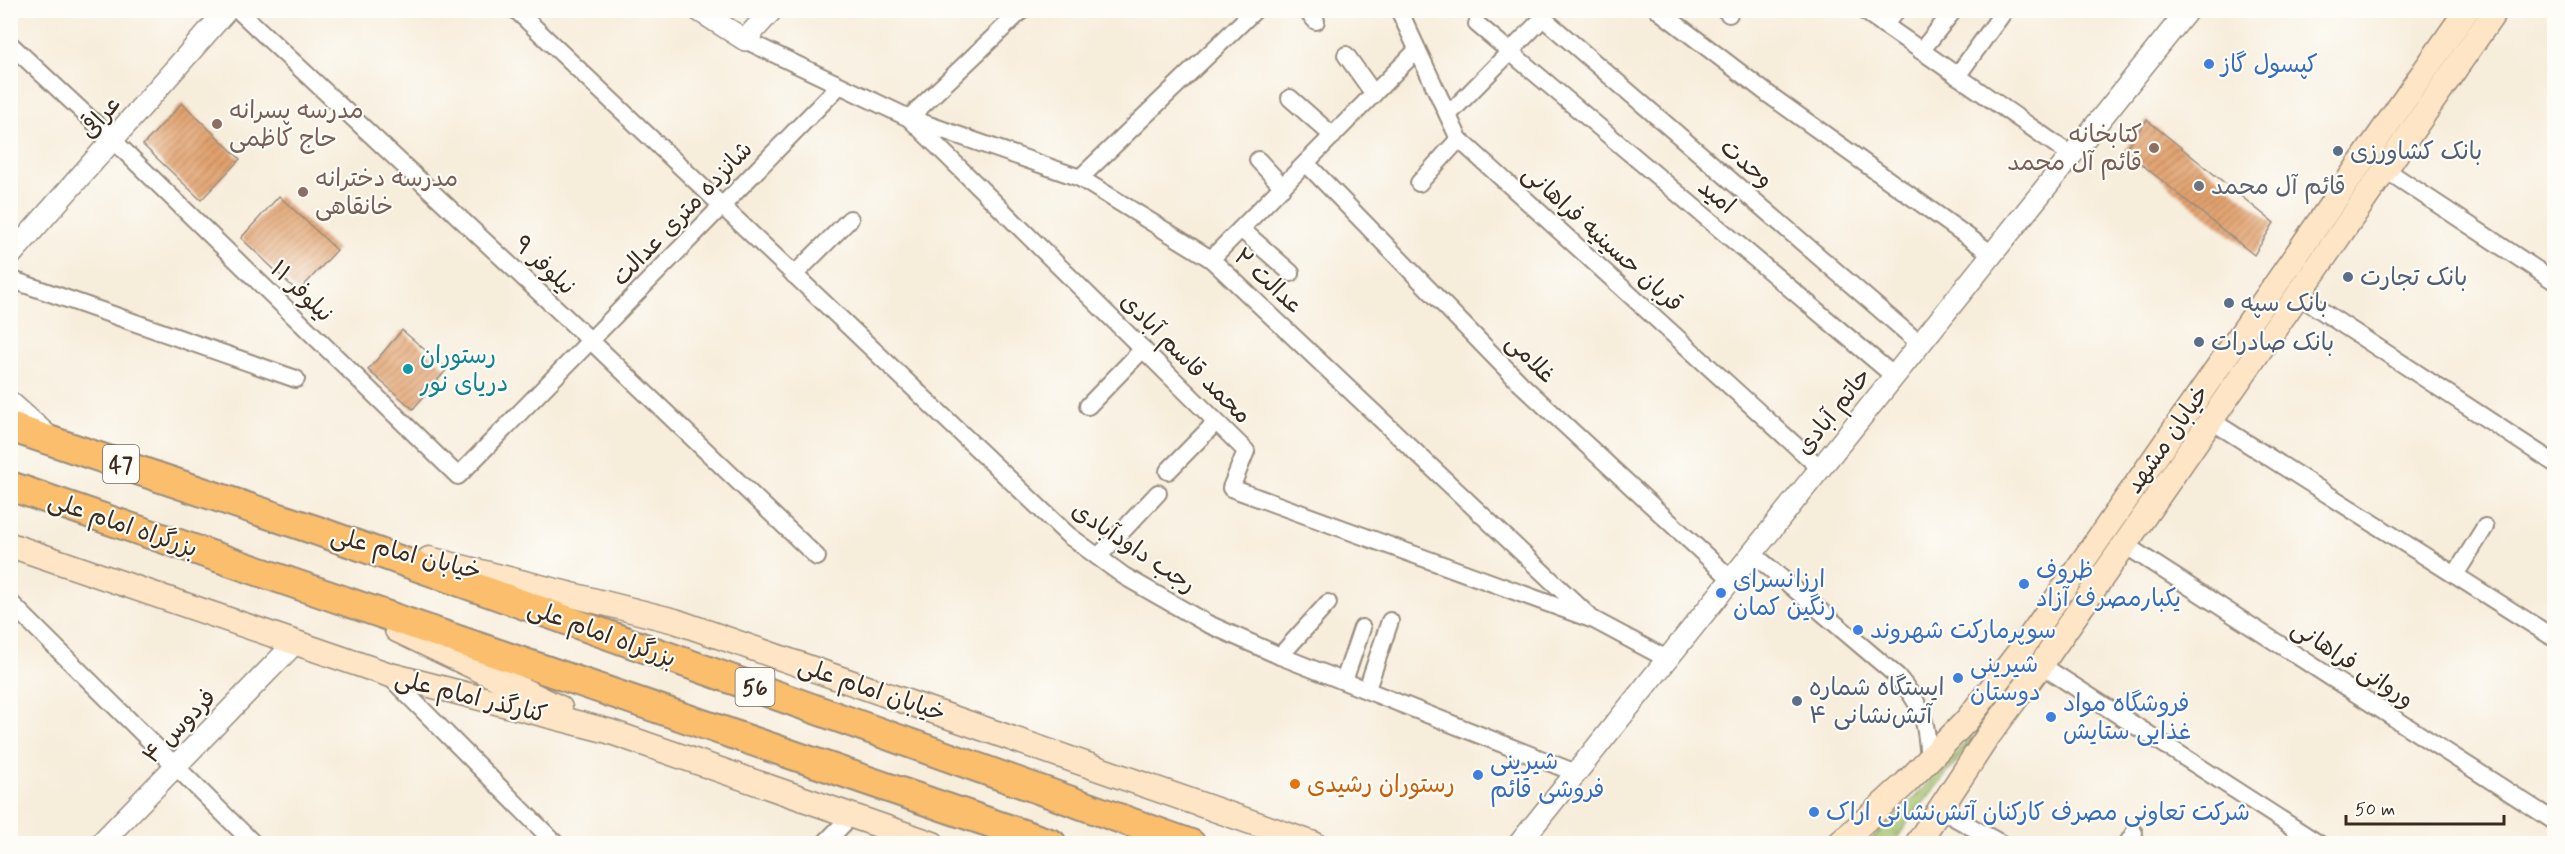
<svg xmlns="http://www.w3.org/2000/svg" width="2565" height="854" font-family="Mynerve,'Playpen Sans Arabic',sans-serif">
	<defs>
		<pattern id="grass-tufts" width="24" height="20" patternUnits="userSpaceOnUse" patternTransform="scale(1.5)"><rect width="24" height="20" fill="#a3c26b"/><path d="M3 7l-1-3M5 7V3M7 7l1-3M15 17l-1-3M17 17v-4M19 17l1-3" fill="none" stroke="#869e57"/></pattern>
		<pattern id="building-hatch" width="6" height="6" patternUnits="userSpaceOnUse" patternTransform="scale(1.5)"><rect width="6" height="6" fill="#e2a26e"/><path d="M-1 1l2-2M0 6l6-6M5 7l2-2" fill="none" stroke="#b8845a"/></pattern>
	</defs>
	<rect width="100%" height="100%" fill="#fdfcf7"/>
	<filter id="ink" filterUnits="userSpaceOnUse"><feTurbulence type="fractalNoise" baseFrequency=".0167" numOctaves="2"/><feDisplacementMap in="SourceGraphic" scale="12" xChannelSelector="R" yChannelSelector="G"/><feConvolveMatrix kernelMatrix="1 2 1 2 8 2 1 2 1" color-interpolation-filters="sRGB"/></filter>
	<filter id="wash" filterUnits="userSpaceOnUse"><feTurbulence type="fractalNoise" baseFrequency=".008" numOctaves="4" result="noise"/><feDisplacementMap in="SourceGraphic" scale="24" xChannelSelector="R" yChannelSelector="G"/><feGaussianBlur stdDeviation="1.35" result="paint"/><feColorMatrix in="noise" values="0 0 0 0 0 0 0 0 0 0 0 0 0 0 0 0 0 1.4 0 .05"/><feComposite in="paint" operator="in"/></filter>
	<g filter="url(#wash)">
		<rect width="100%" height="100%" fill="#f7eddb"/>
		<polygon fill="url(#grass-tufts)" stroke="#6f7644" stroke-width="1.5" points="1970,738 1974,738 1973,741 1909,820 1894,843 1866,844 1903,810"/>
		<g id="blocks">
			<g fill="url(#building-hatch)">
				<polygon points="182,103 240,159 201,200 143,145"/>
				<polygon points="2147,120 2274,223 2254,255 2124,150"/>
				<polygon points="279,196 337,250 298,292 241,238"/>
				<polygon points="402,330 447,369 413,409 368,370"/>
			</g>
		</g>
	</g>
	<g filter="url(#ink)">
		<use href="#blocks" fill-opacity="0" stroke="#998c7c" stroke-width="1.5"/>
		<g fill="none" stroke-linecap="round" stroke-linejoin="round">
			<g stroke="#998c7c" stroke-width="20">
				<g id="minor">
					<polyline points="238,10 591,341 817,557"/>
					<polyline points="516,10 1068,535 1124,576 1206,623 1280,656 1576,773"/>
					<polyline points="1022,10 909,118 1246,451 1231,488 1594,620 1667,659"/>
					<polyline points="1306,10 1316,21"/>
					<polyline points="1399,10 1459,139 1820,468"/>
					<polyline points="1658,10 1768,94 1992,254"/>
					<polyline points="1725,10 1729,14"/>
					<polyline points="1863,10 2071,155"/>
					<polyline points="1477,24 1894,376"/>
					<polyline points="1884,25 1897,10"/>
					<polyline points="745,40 909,118 1080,178 1211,259 1589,616"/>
					<polyline points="10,44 113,140 458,476 839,86"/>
					<polyline points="1921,51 1954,10"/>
					<polyline points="1346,55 1374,94"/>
					<polyline points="1957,76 2005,10"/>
					<polyline points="1290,98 1333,136"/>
					<polyline points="1448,115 1543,18 1920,344"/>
					<polyline points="1258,160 1283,187"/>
					<polyline points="1306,163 1521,384 1731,579"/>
					<polyline points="2386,170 2554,281"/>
					<polyline points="1080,178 1255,10"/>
					<polyline points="1419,183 1459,139"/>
					<polyline points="1241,229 1291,273"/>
					<polyline points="1211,259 1417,50"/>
					<polyline points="794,275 850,219"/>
					<polyline points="10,279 296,379"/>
					<polyline points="2299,296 2554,463"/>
					<polyline points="1088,406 1143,349"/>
					<polyline points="2212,421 2554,638"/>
					<polyline points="1168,471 1216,422"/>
					<polyline points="2125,545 2554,821"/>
					<path d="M 1752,553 L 1897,676 C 1924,708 1926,719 1929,760"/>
					<polyline points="1098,557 1158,493"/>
					<polyline points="2455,575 2485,527"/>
					<polyline points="10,602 254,844"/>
					<polyline points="1280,656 1328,603"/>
					<polyline points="2041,665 2319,844"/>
					<polyline points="387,674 556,844"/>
					<polyline points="1344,681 1362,628"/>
					<polyline points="1367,689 1390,621"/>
					<polyline points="1939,809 2002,844"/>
					<polyline points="824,844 852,815"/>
					<polyline points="2127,844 2134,833"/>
				</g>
			</g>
			<g stroke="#998c7c" stroke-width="24">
				<g id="tertiary">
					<polyline points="698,10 745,40 772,10"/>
					<polyline points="10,256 227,10"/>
					<polyline points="10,402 47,435"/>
					<polyline points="100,844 295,643"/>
					<polyline points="1519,844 2188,10"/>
				</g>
			</g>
			<g stroke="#998c7c" stroke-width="27">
				<g id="secondary">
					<polyline points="10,545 387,674 608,731 933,844"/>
					<polyline points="429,559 675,621 1314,844"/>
					<polyline points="397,630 560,708"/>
					<polyline points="1839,844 1905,784 1967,720 2023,647 2467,10"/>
					<polyline points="1917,844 1988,736 2041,665 2496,10"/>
				</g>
			</g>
			<g stroke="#998c7c" stroke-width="32">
				<g id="trunk">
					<polyline points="10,427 318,531 1191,844"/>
					<polyline points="10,486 1052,844"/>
				</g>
			</g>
			<use href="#minor" stroke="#fff" stroke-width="16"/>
			<use href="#tertiary" stroke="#fff" stroke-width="21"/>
			<use href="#secondary" stroke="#fde5c5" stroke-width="24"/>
			<use href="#trunk" stroke="#fabe6d" stroke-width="28"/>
		</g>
	</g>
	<g fill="#3f7fe0" stroke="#fdfcf7" stroke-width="2">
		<circle cx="2209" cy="64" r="6"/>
		<circle cx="2024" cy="584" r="6"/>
		<circle cx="1721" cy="593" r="6"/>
		<circle cx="1858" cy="630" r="6"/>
		<circle cx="1958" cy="678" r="6"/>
		<circle cx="2051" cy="717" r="6"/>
		<circle cx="1478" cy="775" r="6"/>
		<circle cx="1814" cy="812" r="6"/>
	</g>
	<g fill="#8d6e63" stroke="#fdfcf7" stroke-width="2">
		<circle cx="217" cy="124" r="6"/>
		<circle cx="2154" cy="148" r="6"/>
		<circle cx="303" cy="192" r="6"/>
	</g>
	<g fill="#5c6f8a" stroke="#fdfcf7" stroke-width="2">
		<circle cx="2338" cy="151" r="6"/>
		<circle cx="2348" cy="277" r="6"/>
		<circle cx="2229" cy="303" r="6"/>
		<circle cx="2199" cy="342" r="6"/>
		<circle cx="1797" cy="701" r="6"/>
	</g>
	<circle fill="#6b7280" stroke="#fdfcf7" stroke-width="2" cx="2199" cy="186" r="6"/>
	<circle fill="#0f9aa8" stroke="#fdfcf7" stroke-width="2" cx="408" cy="369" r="6"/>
	<circle fill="#e8710a" stroke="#fdfcf7" stroke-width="2" cx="1295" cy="784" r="6"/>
	<g text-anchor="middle" stroke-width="4.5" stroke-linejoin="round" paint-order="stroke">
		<g fill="#fdfcf7" stroke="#75695f" stroke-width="1.5">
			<rect x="103" y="445" width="36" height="38" rx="4.5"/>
			<rect x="735.5" y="668" width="39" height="38" rx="4.5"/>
		</g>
		<g font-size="22" font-weight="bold" fill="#3b2a1e">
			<text x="121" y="472">47</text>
			<text x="755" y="695">56</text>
		</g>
		<g font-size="24" fill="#366cbe" stroke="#fdfcf7" text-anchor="start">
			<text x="2221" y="72">کپسول گاز</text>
			<text x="2036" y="578">ظروف<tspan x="2036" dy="28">یکبارمصرف آزاد</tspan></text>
			<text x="1733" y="587">ارزانسرای<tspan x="1733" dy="28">رنگین کمان</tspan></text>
			<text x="1870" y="638">سوپرمارکت شهروند</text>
			<text x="1970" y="672">شیرینی<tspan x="1970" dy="28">دوستان</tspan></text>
			<text x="2063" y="711">فروشگاه مواد<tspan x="2063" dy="28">غذایی ستایش</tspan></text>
			<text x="1490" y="769">شیرینی<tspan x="1490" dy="28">فروشی قائم</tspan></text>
			<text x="1826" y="820">شرکت تعاونی مصرف کارکنان آتش‌نشانی اراک</text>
		</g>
		<g font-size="24" fill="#785e54" stroke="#fdfcf7" text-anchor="start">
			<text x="229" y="118">مدرسه پسرانه<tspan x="229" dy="28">حاج کاظمی</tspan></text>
			<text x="2142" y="142" text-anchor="end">کتابخانه<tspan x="2142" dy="28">قائم آل محمد</tspan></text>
			<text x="315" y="186">مدرسه دخترانه<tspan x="315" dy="28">خانقاهی</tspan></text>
		</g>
		<g font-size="24" fill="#3b2a1e" stroke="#fdfcf7">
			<text transform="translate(100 117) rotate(-49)" y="8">عراقی</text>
			<text transform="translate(1747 163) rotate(41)" y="8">وحدت</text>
			<text transform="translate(1717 196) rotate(40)" y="8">امید</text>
			<text transform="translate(682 213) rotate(-46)" y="8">شانزده متری عدالت</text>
			<text transform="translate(1603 238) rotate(42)" y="8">قربان حسینیه فراهانی</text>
			<text transform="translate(545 265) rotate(43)" y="8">نیلوفر ۹</text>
			<text transform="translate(1269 281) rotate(43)" y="8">عدالت ۲</text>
			<text transform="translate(302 291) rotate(44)" y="8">نیلوفر ۱۱</text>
			<text transform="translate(1186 358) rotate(45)" y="8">محمد قاسم آبادی</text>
			<text transform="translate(1531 358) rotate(45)" y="8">غلامی</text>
			<text transform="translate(1833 411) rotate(-51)" y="8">حاتم آبادی</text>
			<text transform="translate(2167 439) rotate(-55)" y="8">خیابان مشهد</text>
			<text transform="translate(123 524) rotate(19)" y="8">بزرگراه امام علی</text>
			<text transform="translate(1134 547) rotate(34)" y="8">رجب داودآبادی</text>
			<text transform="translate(406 553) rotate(14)" y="8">خیابان امام علی</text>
			<text transform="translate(602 633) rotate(20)" y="8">بزرگراه امام علی</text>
			<text transform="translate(2353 663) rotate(33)" y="8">وروانی فراهانی</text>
			<text transform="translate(872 689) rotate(19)" y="8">خیابان امام علی</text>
			<text transform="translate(471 696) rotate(14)" y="8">کنارگذر امام علی</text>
			<text transform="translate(179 726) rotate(-46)" y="8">فردوس ۴</text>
		</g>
		<g font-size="24" fill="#4e5e75" stroke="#fdfcf7" text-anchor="start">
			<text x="2350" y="159">بانک کشاورزی</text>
			<text x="2360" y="285">بانک تجارت</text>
			<text x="2241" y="311">بانک سپه</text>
			<text x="2211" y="350">بانک صادرات</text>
			<text x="1809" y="695">ایستگاه شماره<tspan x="1809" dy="28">۴ آتش‌نشانی</tspan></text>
		</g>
		<g font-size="24" fill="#5b616d" stroke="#fdfcf7" text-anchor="start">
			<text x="2211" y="194">قائم آل محمد</text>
		</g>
		<g font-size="24" fill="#0d838f" stroke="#fdfcf7" text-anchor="start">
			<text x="420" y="363">رستوران<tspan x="420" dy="28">دریای نور</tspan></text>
		</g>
		<g font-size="24" fill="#c56008" stroke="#fdfcf7" text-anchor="start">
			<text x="1307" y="792">رستوران رشیدی</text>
		</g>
	</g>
	<rect width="2565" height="854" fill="none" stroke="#fdfcf7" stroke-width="36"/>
	<path d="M2346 815v9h158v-9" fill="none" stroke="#3b2a1e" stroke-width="3"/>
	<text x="2355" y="815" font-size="18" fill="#3b2a1e" stroke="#fdfcf7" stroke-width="4.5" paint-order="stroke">50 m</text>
</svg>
